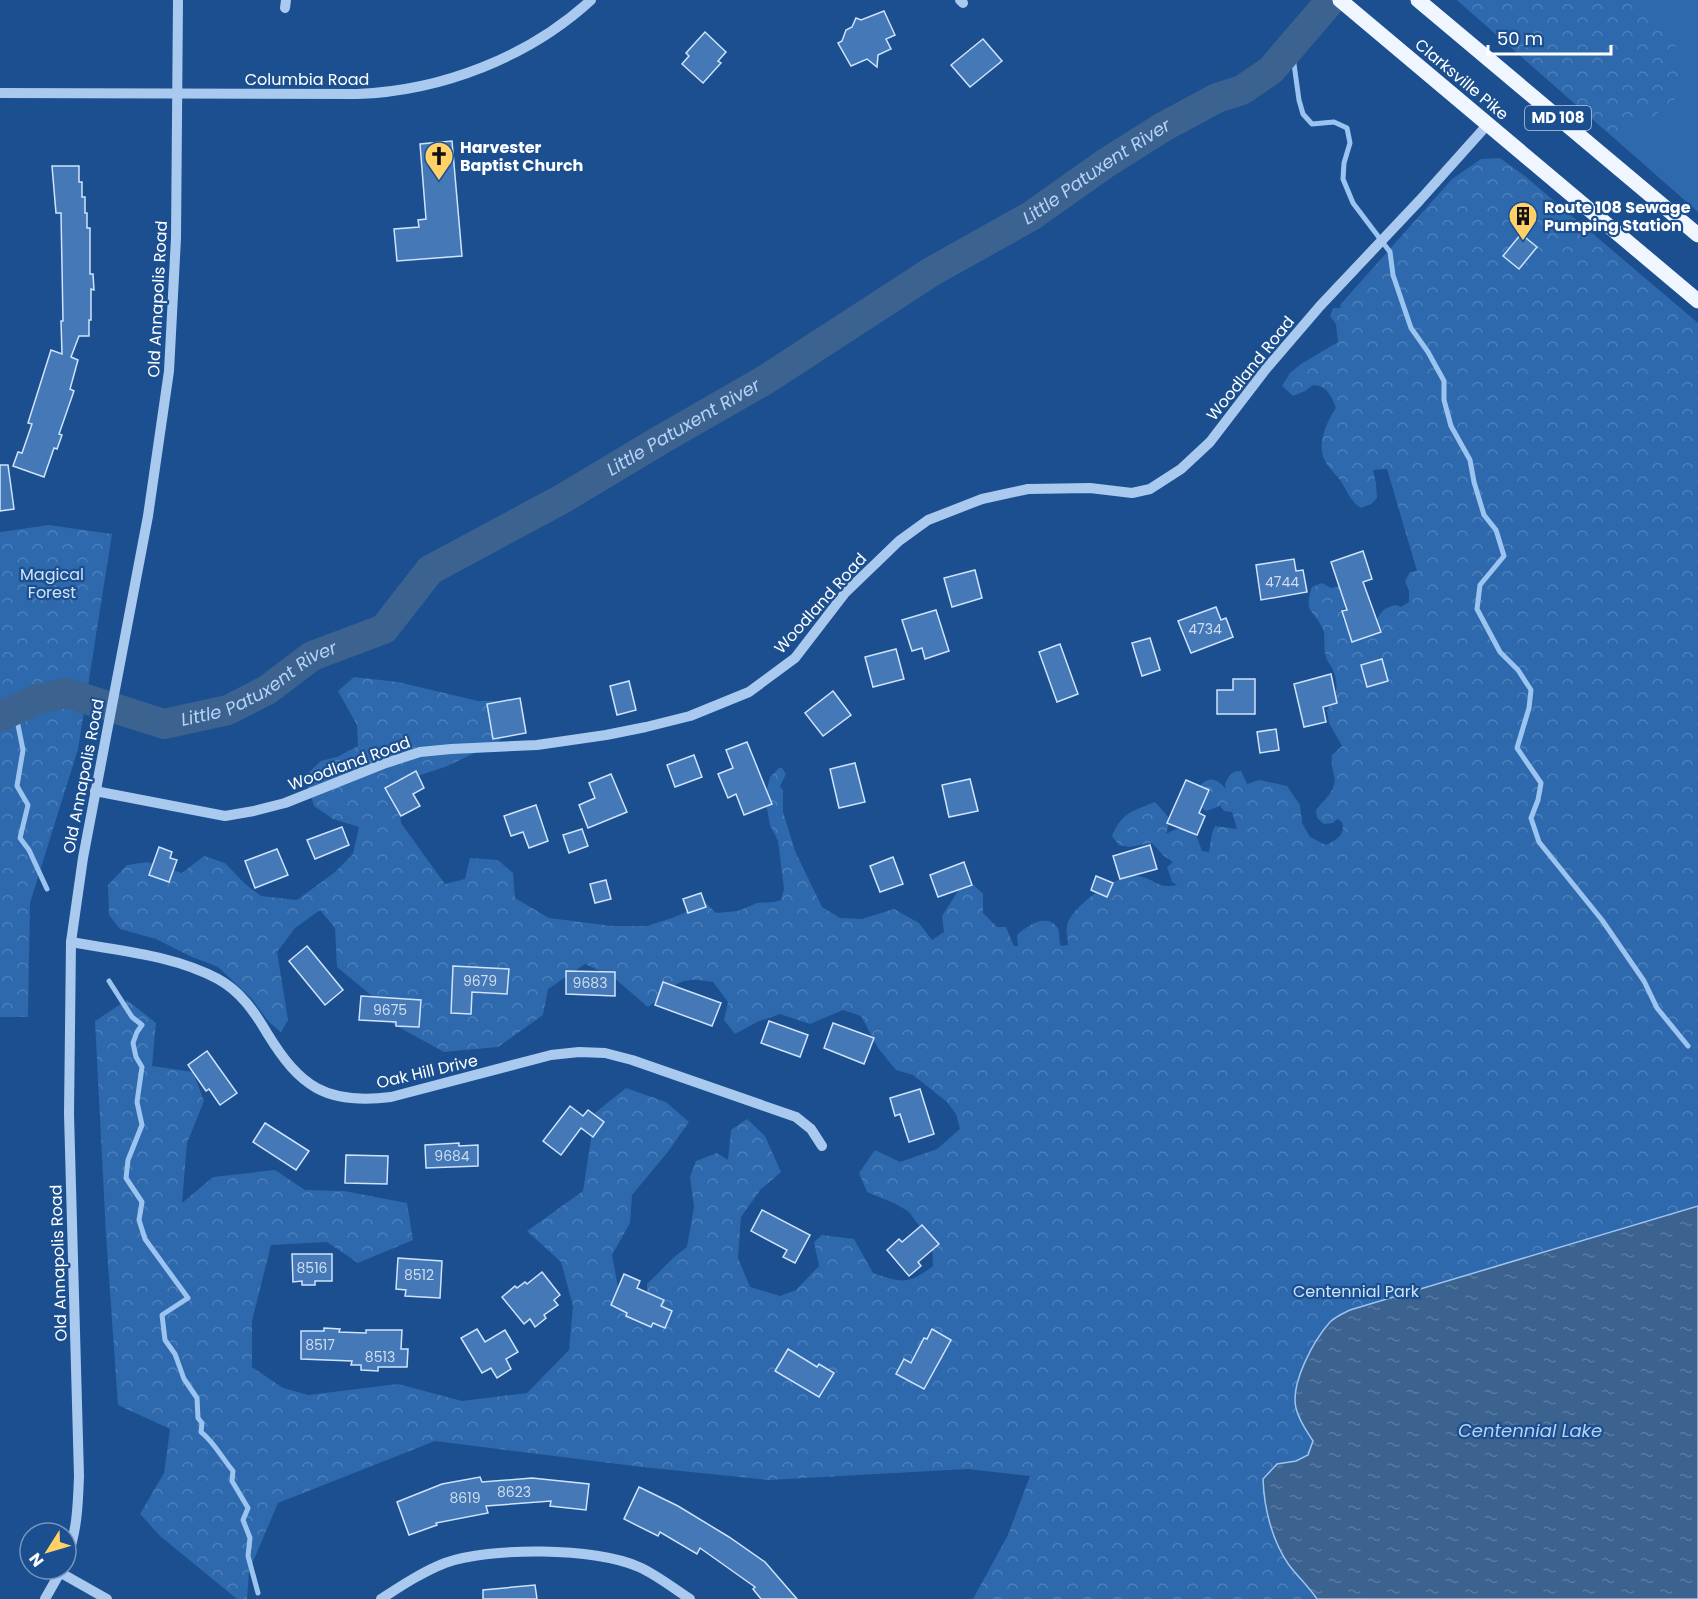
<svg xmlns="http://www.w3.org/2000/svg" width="1698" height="1599" font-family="Poppins,sans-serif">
	<defs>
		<pattern id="forest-crowns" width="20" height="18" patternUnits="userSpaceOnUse" patternTransform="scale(1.5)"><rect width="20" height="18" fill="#2e69ad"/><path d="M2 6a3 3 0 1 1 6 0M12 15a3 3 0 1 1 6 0" fill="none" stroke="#4d80b9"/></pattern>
		<pattern id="water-ripples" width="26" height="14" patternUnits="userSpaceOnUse" patternTransform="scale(1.5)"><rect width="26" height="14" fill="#3c6290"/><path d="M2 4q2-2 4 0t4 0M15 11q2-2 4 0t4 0" fill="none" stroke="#597aa1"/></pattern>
	</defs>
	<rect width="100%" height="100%" fill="#1b4f8f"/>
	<polygon fill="#2e69ad" points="1457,0 1698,0 1698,212"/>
	<g fill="url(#forest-crowns)">
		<polygon points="1457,0 1636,0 1674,40 1683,71 1679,96 1650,119 1627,134 1606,131"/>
		<path d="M 1500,158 L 1526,177 L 1698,323 L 1698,1599 L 973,1599 L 1008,1535 L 1030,1476 L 968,1469 L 768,1480 L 642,1467 L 435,1441 L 278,1503 L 249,1571 L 247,1599 L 237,1599 L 160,1536 L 140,1514 L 164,1473 L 170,1429 L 118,1405 L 106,1235 L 95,1021 L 127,1000 L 156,1023 L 152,1066 L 193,1072 L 204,1101 L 187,1143 L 182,1203 L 213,1177 L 275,1170 L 305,1190 L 344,1191 L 407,1203 L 413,1240 L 358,1263 L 327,1242 L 271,1245 L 252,1321 L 252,1367 L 283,1388 L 308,1395 L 398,1384 L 462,1401 L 527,1393 L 569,1350 L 573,1306 L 561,1262 L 527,1231 L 583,1191 L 595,1113 L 626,1088 L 666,1102 L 689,1122 L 667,1153 L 632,1195 L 630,1223 L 612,1255 L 618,1287 L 638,1313 L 648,1304 L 647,1284 L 673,1258 L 687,1247 L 694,1207 L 690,1177 L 696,1161 L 717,1153 L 728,1160 L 731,1130 L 747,1119 L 765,1136 L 781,1172 L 761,1189 L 741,1217 L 738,1258 L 750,1287 L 780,1296 L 796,1290 L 819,1266 L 814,1242 L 822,1235 L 854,1239 L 873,1273 C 902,1283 908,1285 933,1266 L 932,1243 L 909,1212 L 896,1204 L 867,1192 L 859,1173 L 875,1150 L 900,1162 L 937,1149 L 960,1129 L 956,1114 L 947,1102 L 913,1075 L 896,1070 L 878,1048 L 861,1016 L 843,1010 L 810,1024 L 780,1014 L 757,1022 L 735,1034 L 724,1020 L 728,1002 L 713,982 C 674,975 677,986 648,1007 L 613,977 L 585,964 L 548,989 L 543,1015 L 498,1047 L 444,1052 L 393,1024 L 372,996 L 337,967 L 335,928 L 320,910 L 295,928 L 277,952 L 288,1020 L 281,1032 L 269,1022 L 251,998 L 218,967 L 192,957 L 156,939 L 120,929 L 109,915 L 108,885 L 127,865 L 147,862 L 182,873 L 204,856 L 225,863 L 245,884 L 261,896 L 297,900 L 335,872 L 353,854 L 359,827 L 333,819 L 314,806 L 305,776 L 321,761 L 337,757 L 358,746 L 357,725 L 338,691 L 354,677 L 398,682 L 478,701 L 500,701 L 516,722 L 498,742 L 445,767 L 414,777 L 398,791 L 401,823 L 445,884 L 465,879 L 470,858 L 498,860 L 513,873 L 515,898 L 549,918 L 612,926 L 647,926 L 675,917 L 706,903 L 716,913 L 738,911 L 757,903 L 774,902 L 781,900 L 784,889 L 778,841 L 770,825 L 765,797 L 770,777 L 779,768 L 782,768 L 786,774 L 780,786 L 783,791 L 783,812 L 795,851 L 822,907 L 840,918 L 862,919 L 894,909 L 919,923 L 932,940 L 944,932 L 942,916 L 958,891 L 974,885 L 983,894 L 983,913 L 997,927 L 1006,927 L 1014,946 L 1018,946 L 1017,935 C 1027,926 1046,913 1057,927 C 1061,932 1058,940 1061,946 L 1068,945 C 1068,938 1065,929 1068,922 C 1076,904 1116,874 1137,876 C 1153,877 1158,890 1177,885 L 1172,882 L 1167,867 L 1173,862 L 1164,856 L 1152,843 L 1129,847 L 1119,845 L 1112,836 C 1122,812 1133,811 1155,802 L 1170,819 L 1166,834 L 1176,829 L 1189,828 L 1196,835 L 1202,851 L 1209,852 L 1212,833 L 1215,826 L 1237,829 L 1232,812 L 1224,811 L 1220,806 L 1206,811 L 1197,804 L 1194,793 C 1205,778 1213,774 1226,789 L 1225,785 C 1228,777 1231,770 1241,771 L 1247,784 L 1259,780 L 1287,786 L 1300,805 L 1302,823 L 1310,837 L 1326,845 C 1336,840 1346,835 1342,822 L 1337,819 L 1333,823 L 1324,824 L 1317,818 L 1316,810 C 1324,799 1338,790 1334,775 C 1332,767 1331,764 1332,755 L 1342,746 L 1329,723 L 1327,710 C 1336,695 1340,688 1333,670 C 1330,664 1326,660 1325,653 C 1323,646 1326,636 1323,629 C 1314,609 1303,614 1312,587 L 1322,583 L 1331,588 L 1340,586 L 1350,603 L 1343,609 L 1343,620 L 1349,629 L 1375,627 C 1378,614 1383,607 1396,605 L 1401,607 L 1409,602 L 1409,591 L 1405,581 L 1410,572 L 1417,571 L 1387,469 L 1373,470 L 1376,483 L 1377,498 L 1371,504 L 1361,508 C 1351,502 1348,493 1342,483 C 1337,475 1329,469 1325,461 C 1316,444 1327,421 1336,408 C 1332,396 1326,385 1313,385 L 1305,391 L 1293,396 L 1282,386 L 1290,373 L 1301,364 L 1338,342 L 1336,324 L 1330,316 L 1333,308 L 1341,308 L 1340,305 L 1452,179 L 1481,159 Z"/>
		<polygon points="49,525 112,534 78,749 30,903 28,1017 0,1017 0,532"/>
	</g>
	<path fill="url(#water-ripples)" stroke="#9cc4f0" stroke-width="1.5" d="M 1698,1206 L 1698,1599 L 1317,1599 C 1309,1587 1298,1577 1289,1565 C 1272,1541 1264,1508 1263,1479 L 1277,1464 L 1296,1461 L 1308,1455 L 1313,1441 C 1306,1430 1299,1421 1296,1408 C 1290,1383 1314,1340 1330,1322 C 1335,1317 1344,1313 1350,1310 Z"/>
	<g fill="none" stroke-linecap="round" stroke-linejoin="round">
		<g stroke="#9cc4f0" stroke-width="5">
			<polyline points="1296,40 1294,64 1299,100 1303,114 1312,124 1334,122 1347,128 1350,143 1344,163 1343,179 1353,203 1390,252 1393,275 1411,328 1428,352 1444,381 1444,400 1451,426 1470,460 1474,482 1484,515 1496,530 1504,556 1480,585 1477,609 1500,652 1518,670 1531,690 1529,708 1517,748 1541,783 1538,800 1531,818 1539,842 1602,920 1644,981 1657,1008 1688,1046"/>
			<polyline points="15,710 23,750 17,786 28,805 20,838 29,850 47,889"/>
			<path d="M 109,981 L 132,1017 L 142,1025 L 137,1032 L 133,1043 L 136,1057 L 142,1067 L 137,1102 L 142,1125 L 128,1160 L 126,1178 L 142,1202 L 139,1220 L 145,1239 L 188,1298 L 162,1315 L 165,1340 L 175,1354 L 184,1379 L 197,1398 L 198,1418 L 202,1423 L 201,1432 C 214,1442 222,1458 233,1471 L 232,1481 L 248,1508 L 243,1520 L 250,1538 L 248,1556 L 258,1593"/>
		</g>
		<path stroke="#3c6290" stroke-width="30" id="s1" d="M 0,717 L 37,699 L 67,693 L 164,724 L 228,710 L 267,690 L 312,656 L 384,629 L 430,570 L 562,499 L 662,439 L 765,380 L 931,272 L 1031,216 L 1106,163 L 1163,127 L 1217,98 L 1242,90 L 1271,70 L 1331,0"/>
	</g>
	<g fill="#4478b7" stroke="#cfe3fa" stroke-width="1.5">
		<polygon points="884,11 895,35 886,39 891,49 878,55 877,67 867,59 851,66 838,43 842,41 846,30 852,27 856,18 861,20"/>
		<polygon points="705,32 726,52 718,61 721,63 703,83 682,64 689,56 686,53"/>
		<polygon points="983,39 1002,61 970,87 951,65"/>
		<polygon points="452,141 462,256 397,261 394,229 419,227 418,220 426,219 420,144"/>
		<polygon points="52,166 79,166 79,182 82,182 82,197 85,197 85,213 87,213 87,228 90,228 90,274 93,274 94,290 91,289 91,320 89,320 89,336 79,336 71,357 78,360 70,389 74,391 59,434 62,435 57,449 54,448 44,477 13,466 18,452 22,453 32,424 28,423 51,350 62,354 61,321 63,321 61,213 56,213"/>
		<polygon points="1521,234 1537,247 1519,269 1503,256"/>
		<polygon points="0,465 8,465 14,509 0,511"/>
		<polygon points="1363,551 1372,579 1363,582 1381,632 1352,642 1342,611 1347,610 1331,562"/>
		<polygon points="1294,559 1296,571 1303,570 1307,592 1261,600 1256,565"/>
		<polygon points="975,570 982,598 952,607 944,578"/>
		<polygon points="1216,607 1221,620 1226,618 1233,637 1191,653 1178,621"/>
		<polygon points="936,610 949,651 925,659 922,648 912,651 902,620"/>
		<polygon points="1150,638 1160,670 1142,676 1132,643"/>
		<polygon points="1060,644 1078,694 1057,702 1039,652"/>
		<polygon points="896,649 904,679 873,687 865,657"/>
		<polygon points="1382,659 1388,681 1367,687 1361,665"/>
		<polygon points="1331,674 1337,703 1323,707 1326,722 1304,727 1294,684"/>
		<polygon points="1233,679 1255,679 1255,714 1217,714 1217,690 1233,690"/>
		<polygon points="629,681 636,710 617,715 610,686"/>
		<polygon points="833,691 851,715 823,736 805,713"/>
		<polygon points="520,698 526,733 493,739 487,704"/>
		<polygon points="1276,729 1279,750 1260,753 1257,732"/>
		<polygon points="747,742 772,804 744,815 736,794 728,798 718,774 733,768 726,750"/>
		<polygon points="694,755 702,777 675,787 667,765"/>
		<polygon points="855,763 865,802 839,808 830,769"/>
		<polygon points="416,771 424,788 413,794 420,806 401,816 385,788"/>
		<polygon points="611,774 627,812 588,828 579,805 595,798 589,783"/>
		<polygon points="970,779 978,811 949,817 942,785"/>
		<polygon points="1186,780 1209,790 1199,813 1205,816 1197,835 1167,823"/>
		<polygon points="536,805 548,841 529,848 523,832 511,836 504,816"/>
		<polygon points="342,827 349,845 315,859 307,840"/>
		<polygon points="582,829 588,846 569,853 563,835"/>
		<polygon points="1150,845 1157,869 1120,879 1113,856"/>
		<polygon points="159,847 172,852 170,858 177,860 169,882 149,875"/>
		<polygon points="277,849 288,875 255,888 245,861"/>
		<polygon points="893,857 903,884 880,892 870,866"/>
		<polygon points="964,862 972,885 938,897 930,875"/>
		<polygon points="1096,876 1113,883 1107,897 1091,890"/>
		<polygon points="606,880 611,899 595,903 590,884"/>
		<polygon points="701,893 706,907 688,913 683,899"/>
		<polygon points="307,946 343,990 325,1005 289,961"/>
		<polygon points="453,966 509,969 507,994 472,992 471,1014 451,1013"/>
		<polygon points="566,971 615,972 615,996 566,994"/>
		<polygon points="663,982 721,1003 712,1026 655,1005"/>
		<polygon points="361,996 421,1000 419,1027 396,1026 396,1022 359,1020"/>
		<polygon points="769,1021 808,1035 800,1057 761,1043"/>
		<polygon points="833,1023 874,1038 864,1064 824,1048"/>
		<polygon points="207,1051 237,1093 220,1105 209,1089 206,1091 188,1065"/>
		<polygon points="920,1089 934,1134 909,1142 900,1114 895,1116 890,1098"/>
		<polygon points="570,1106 583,1116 588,1110 604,1122 593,1137 581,1128 561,1155 543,1141"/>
		<polygon points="265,1123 309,1151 296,1170 253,1142"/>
		<polygon points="459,1143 459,1146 478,1145 478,1166 426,1168 425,1145"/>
		<polygon points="346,1155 388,1156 387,1184 345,1183"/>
		<polygon points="762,1210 810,1235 795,1263 783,1257 787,1250 751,1231"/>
		<polygon points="922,1225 939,1244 918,1262 921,1266 909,1276 887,1250 899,1239 902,1242"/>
		<polygon points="292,1254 332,1254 332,1281 315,1281 315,1285 302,1285 302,1281 293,1282"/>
		<polygon points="398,1258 442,1261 440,1298 405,1296 406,1290 396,1289"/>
		<polygon points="542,1272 560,1295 554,1300 558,1305 544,1315 546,1318 535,1327 530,1319 524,1324 502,1297 515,1286 517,1288 525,1282 527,1284"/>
		<polygon points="624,1274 640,1281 637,1288 664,1300 661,1306 672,1311 665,1328 653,1323 651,1327 626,1316 627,1313 611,1305"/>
		<polygon points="324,1328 340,1329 339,1332 366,1333 366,1330 402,1330 401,1349 408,1349 407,1367 378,1367 378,1371 361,1370 361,1365 351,1365 352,1361 301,1359 301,1331 324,1331"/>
		<polygon points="477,1329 485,1342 505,1330 518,1352 506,1359 511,1369 497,1378 491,1368 482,1373 461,1338"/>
		<polygon points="932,1329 951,1340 924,1389 896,1374 904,1359 911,1363 924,1338 927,1339"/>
		<polygon points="788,1349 817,1367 819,1364 834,1373 819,1397 775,1371"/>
		<polygon points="480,1477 482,1482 532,1478 589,1484 586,1510 550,1506 551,1501 486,1506 488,1513 436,1523 437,1525 409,1535 397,1502 442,1484"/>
		<polygon points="639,1487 678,1506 729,1537 765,1562 797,1599 761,1599 753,1589 755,1587 700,1548 697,1554 660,1532 658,1536 624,1519"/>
		<polygon points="535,1585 537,1599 483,1599 483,1590"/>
	</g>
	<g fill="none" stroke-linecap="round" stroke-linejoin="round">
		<g stroke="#a9c9ee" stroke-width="10">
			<polyline points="960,0 963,3"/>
			<polyline points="285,8 286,0"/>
			<path d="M 0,93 L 357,94 C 442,91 529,57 591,0"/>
			<polyline points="95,791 225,816 254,811 285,803 383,764 420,752 451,749 537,745 606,735 646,727 690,716 749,692 795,658 845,593 899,541 928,520 982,499 1028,489 1090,488 1132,493 1150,489 1181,469 1210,442 1266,369 1320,306 1420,200 1488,124"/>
			<path d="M 71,942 C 119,951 174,955 218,979 C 240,991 254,1011 267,1033 C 300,1087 326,1105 391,1097 L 551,1055 L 579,1052 L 605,1053 L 632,1060 L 796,1117 L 811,1129 L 822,1146"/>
			<path d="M 66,1560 C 77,1533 78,1505 79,1476 L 69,1114 L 71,942 L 83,858 L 148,516 L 169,371 L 176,238 L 178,0"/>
			<polyline points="61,1573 107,1599"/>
			<polyline points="45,1599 62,1569"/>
			<path d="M 381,1599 C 401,1586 422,1572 445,1563 C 489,1547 596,1547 639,1567 C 657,1575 673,1588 690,1599"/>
		</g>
		<g stroke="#f0f6ff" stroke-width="15">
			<polyline points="1340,0 1698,301"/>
			<polyline points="1418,0 1698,235"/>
		</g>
	</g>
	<defs>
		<g id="church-pin" transform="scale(1.5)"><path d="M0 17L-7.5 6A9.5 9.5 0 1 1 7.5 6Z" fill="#ffd166" stroke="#1b4f8f"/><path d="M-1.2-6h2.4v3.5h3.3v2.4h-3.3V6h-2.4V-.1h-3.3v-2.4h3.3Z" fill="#111"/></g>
		<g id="building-pin" transform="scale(1.5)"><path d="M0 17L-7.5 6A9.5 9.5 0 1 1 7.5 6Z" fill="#ffd166" stroke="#1b4f8f"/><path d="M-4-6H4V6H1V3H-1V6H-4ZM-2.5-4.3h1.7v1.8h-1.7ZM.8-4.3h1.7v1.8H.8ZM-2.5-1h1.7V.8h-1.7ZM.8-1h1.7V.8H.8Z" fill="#111"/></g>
	</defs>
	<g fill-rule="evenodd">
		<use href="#church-pin" x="439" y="156"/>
		<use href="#building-pin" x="1523" y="216"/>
	</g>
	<g text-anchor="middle" stroke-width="4.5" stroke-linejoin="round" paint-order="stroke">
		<g font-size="14" fill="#d0dded">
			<text x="1282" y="587">4744</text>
			<text x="1205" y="634">4734</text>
			<text x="480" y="986">9679</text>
			<text x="590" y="988">9683</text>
			<text x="390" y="1015">9675</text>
			<text x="452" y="1161">9684</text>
			<text x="312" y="1273">8516</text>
			<text x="419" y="1280">8512</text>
			<text x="320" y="1350">8517</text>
			<text x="380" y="1362">8513</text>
			<text x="514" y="1497">8623</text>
			<text x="465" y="1503">8619</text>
		</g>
		<rect fill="#1b4f8f" stroke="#bbcadd" stroke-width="1.5" x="1525" y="106" width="66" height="24" rx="4.5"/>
		<g font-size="15" font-weight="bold" fill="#fff">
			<text x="1558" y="123">MD 108</text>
		</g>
		<g font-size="16" fill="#fff" stroke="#1b4f8f">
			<text x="307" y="85">Columbia Road</text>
			<text transform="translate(1462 79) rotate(40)" y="6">Clarksville Pike</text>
			<text transform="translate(157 299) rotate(-87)" y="6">Old Annapolis Road</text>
			<text transform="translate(1250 368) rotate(-51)" y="6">Woodland Road</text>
			<text transform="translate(820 603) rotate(-48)" y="6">Woodland Road</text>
			<text transform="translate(349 763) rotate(-20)" y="6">Woodland Road</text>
			<text transform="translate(83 776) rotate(-79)" y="6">Old Annapolis Road</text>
			<text transform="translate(427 1071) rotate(-13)" y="6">Oak Hill Drive</text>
			<text transform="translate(58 1263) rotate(-92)" y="6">Old Annapolis Road</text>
		</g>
		<g font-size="16" font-weight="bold" fill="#fff" stroke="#1b4f8f" text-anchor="start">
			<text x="460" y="153">Harvester<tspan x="460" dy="18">Baptist Church</tspan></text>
			<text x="1544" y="213">Route 108 Sewage<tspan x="1544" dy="18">Pumping Station</tspan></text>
		</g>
		<g font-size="16" fill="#cfe3fa" stroke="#1b4f8f">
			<text x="52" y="580">Magical<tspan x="52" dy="18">Forest</tspan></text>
			<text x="1356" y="1297">Centennial Park</text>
		</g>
		<g font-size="18" font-style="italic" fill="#b5d3f5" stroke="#1b4f8f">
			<text dy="6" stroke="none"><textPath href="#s1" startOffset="1268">Little Patuxent River</textPath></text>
			<text dy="6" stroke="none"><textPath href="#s1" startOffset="782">Little Patuxent River</textPath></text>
			<text dy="6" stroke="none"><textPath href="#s1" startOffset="278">Little Patuxent River</textPath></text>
			<text x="1530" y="1437">Centennial Lake</text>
		</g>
	</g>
	<g transform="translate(48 1551) rotate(233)"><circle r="28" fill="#1b4f8f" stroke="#7695bc" stroke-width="1.5"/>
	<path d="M0-4.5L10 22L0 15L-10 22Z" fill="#ffd166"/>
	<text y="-9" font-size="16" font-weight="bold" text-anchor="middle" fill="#ffffff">N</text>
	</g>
	<path d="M1488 45v9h123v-9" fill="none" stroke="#ffffff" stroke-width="3"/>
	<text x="1497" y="45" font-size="18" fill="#ffffff" stroke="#1b4f8f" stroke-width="4.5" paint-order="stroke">50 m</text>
</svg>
